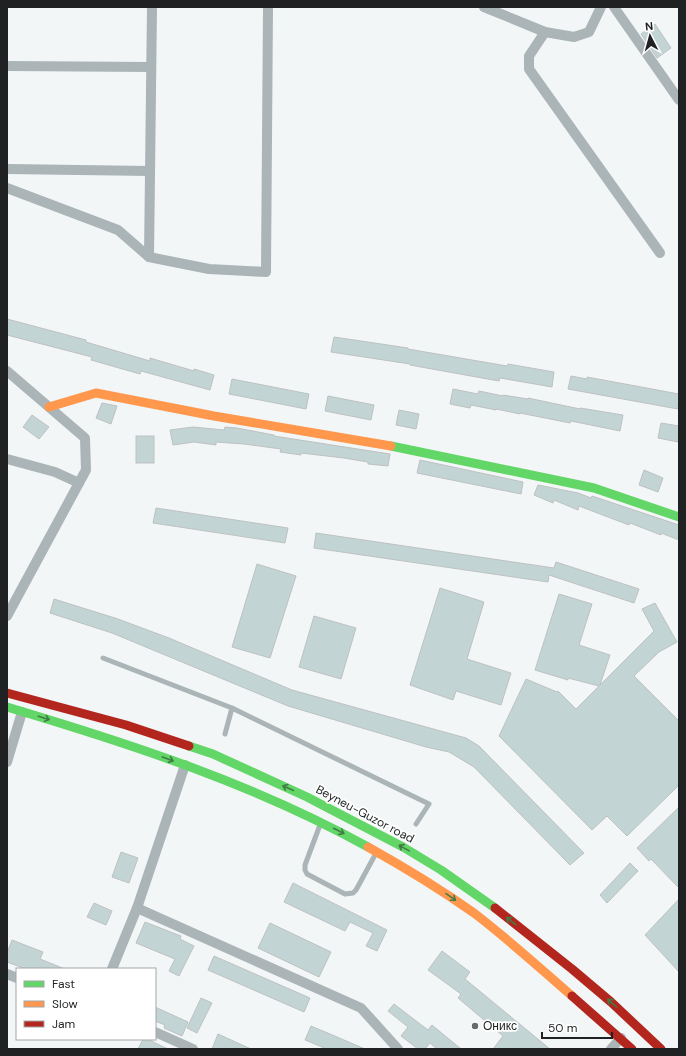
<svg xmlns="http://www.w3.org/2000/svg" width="686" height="1056" font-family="'DM Sans',sans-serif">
	<rect width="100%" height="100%" fill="#f2f6f7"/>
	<g fill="#c2d4d4" stroke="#bec1c1">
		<polygon points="655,24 671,48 657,58 641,34"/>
		<polygon points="7,319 86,340 86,342 150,361 150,358 194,371 194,369 214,375 210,390 141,371 140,374 91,360 92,357 7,335"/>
		<polygon points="334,337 408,348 408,349 507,366 508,364 554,372 552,387 500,378 499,381 482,378 410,365 410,364 331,352"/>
		<polygon points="571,376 587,379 587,377 679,394 678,409 568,389"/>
		<polygon points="232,379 309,394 306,409 229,394"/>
		<polygon points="453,389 478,394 479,391 503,396 503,395 528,399 528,398 580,409 580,408 623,415 620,431 571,421 570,423 520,413 520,414 496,409 496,410 471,405 470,408 450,404"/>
		<polygon points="328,396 374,405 371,420 325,411"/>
		<polygon points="102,403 117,406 111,424 96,418"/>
		<polygon points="399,410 419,414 416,429 396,425"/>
		<polygon points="32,415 49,427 39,439 23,427"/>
		<polygon points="661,423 679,426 678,442 658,438"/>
		<polygon points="193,427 224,430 225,427 237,428 274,435 274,436 390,454 388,466 368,464 368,462 344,458 301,453 301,455 280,452 281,449 244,444 216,442 216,445 194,442 173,445 170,430"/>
		<rect x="136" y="436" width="18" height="27"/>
		<polygon points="420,460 523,482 521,494 417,473"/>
		<polygon points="644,470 663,478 658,492 639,485"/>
		<polygon points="538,485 578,493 591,498 592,496 679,525 679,540 661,533 661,535 630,523 629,525 579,506 578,510 554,500 553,503 534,495"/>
		<polygon points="156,508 288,528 285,543 153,523"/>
		<polygon points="316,533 554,568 556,562 639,589 634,603 549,575 548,582 314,548"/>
		<polygon points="257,564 296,576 270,658 232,647"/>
		<polygon points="440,588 484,602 467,659 511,673 501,705 456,691 453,700 410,685"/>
		<polygon points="559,594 592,604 579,645 610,655 600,685 654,631 642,609 655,603 677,642 659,652 634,676 679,721 679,785 627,836 607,816 592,830 499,736 526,679 557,692 558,691 576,709 599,686 568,678 568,680 535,670"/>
		<polygon points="54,599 118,619 169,638 292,690 466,738 479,746 584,853 570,865 474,767 449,752 426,747 288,706 112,633 50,613"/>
		<polygon points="314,616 356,628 341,679 299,667"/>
		<polygon points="679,807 679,888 651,859 649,861 637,848"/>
		<polygon points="121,852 138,858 129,883 112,877"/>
		<polygon points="630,863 638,871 607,903 600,895"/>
		<polygon points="293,883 387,930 377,951 366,946 373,933 350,922 345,931 284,902"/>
		<polygon points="679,899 679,972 645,935"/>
		<polygon points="94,903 112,911 106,925 87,917"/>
		<polygon points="145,922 181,936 180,939 194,946 179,976 169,971 175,959 136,943"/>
		<polygon points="270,923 331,952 319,977 258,948"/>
		<polygon points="12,940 43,952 40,959 65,969 26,969 7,962 7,953"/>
		<polygon points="442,951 470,972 465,979 550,1049 493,1049 503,1036 458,998 461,994 428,970"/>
		<polygon points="214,956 310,998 304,1012 208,970"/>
		<polygon points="201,998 212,1003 197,1033 187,1028"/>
		<polygon points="394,1004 428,1030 432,1025 461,1049 437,1049 430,1043 425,1049 418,1049 401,1036 408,1027 388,1011"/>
		<polygon points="155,1007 188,1022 182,1036 164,1028 165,1025 155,1021"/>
		<polygon points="311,1026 330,1034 365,1049 327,1049 305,1040"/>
		<polygon points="218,1034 251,1049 212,1049"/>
		<polygon points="143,1039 147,1039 168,1049 138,1049"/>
	</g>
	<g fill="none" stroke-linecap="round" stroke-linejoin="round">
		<g stroke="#abb4b7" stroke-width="5">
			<polyline points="103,658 232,708"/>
			<polyline points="225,734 232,708 429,804 416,824"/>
			<polyline points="320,825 305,865 305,870 307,874 345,894 353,893 356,890 375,855"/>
		</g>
		<g stroke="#abb4b7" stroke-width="10">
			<polyline points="484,7 545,32 574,37 589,32 601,7"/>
			<polyline points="614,7 679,100"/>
			<polyline points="545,32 529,56 529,69 660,253"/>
			<polyline points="7,66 151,67"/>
			<polyline points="7,169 150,171"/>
			<polyline points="7,188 118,230 149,257 209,269 266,272 268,7"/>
			<polyline points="149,257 152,7"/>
			<polyline points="7,371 85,438 86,470 7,616"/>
			<polyline points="7,459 55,472 79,483"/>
			<polyline points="7,762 22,712"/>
			<polyline points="137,908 361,1008 398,1049"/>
			<polyline points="112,969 137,908 185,765"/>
			<polyline points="7,974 17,978"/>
			<polyline points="155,1032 193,1049"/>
			<polyline points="611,1049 621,1038"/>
		</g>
		<g stroke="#63d668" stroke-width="9">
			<polyline points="391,446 594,488 679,517"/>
			<path d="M 7,707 C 131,744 254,784 368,847"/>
			<polyline points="189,746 213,754 307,797 403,847 441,870 495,908"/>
		</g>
		<g stroke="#ff974d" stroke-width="9">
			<polyline points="49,407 96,393 214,416 391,446"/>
			<path d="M 368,847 C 404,867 440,889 474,913 C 508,939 540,968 572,996"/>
		</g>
		<g stroke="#b3261e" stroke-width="9">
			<polyline points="7,693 126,725 189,746"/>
			<polyline points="495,908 572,969 611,1002 661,1049"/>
			<polyline points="572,996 632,1049"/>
		</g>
	</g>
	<defs><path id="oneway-shaft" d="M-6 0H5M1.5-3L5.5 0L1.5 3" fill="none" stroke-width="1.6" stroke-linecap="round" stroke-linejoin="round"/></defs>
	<g stroke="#417c45">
		<use href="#oneway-shaft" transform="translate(44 718) rotate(17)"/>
		<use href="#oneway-shaft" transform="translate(168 759) rotate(20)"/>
		<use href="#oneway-shaft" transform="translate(288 788) rotate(-156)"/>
		<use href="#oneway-shaft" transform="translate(339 831) rotate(27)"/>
		<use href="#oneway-shaft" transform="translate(404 848) rotate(-151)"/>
		<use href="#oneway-shaft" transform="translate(451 897) rotate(35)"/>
		<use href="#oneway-shaft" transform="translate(511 921) rotate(-142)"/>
		<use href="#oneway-shaft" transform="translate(612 1003) rotate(-138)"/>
	</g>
	<circle fill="#696c6d" stroke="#fff" stroke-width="1.5" cx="475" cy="1026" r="4"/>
	<g text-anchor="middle" stroke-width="3.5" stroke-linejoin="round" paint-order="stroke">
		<g font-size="12" fill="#1f2122" stroke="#fff">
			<text transform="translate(365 814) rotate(28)" y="4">Beyneu-Guzor road</text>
		</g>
		<g font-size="12" fill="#1f2122" stroke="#fff" text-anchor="start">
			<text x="483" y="1030">Оникс</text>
		</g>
	</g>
	<rect width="686" height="1056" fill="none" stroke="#1f2122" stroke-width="16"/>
	<rect x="16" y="968" width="140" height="72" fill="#ffffff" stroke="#a5a6a7"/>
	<rect x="24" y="981" width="20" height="6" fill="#63d668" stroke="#a5a6a7"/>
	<text x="52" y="988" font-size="12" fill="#1f2122">Fast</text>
	<rect x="24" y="1001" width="20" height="6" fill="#ff974d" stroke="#a5a6a7"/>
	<text x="52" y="1008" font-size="12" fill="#1f2122">Slow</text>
	<rect x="24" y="1021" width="20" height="6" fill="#b3261e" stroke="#a5a6a7"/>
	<text x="52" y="1028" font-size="12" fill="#1f2122">Jam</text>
	<g transform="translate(650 36) rotate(354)" stroke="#ffffff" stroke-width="3" paint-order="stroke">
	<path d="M0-3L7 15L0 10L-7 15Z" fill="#1f2122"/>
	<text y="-6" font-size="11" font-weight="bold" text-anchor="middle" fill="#1f2122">N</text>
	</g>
	<path d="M542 1032v6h70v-6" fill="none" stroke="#1f2122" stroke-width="2"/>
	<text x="548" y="1032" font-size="12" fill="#1f2122" stroke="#ffffff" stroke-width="3" paint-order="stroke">50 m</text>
</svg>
